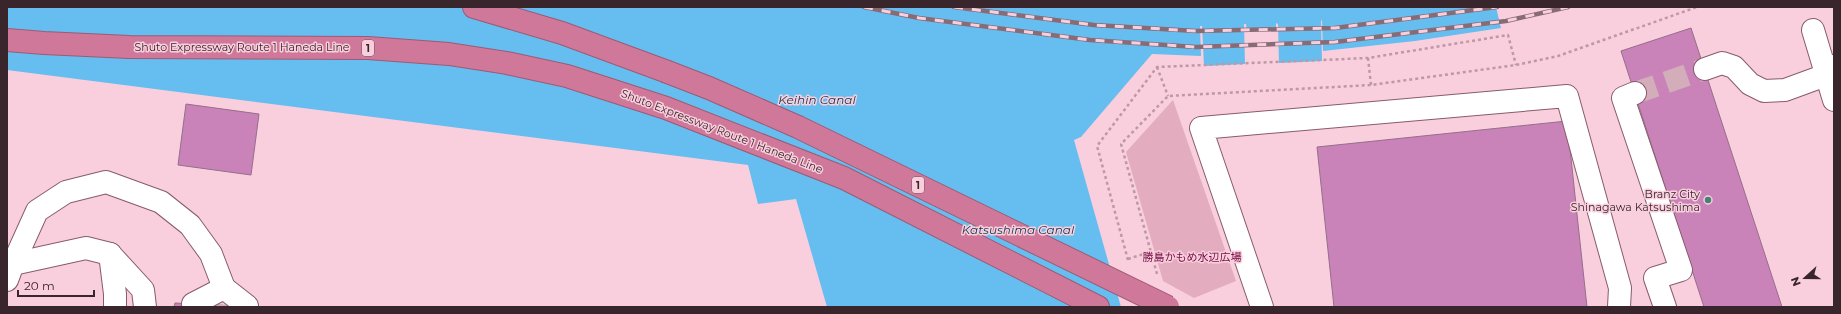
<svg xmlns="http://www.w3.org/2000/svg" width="1841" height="314" font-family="Montserrat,'Noto Sans JP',sans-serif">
	<rect width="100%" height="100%" fill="#f9cfdd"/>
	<polygon fill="#e4acbf" points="1173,100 1236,281 1194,298 1163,281 1126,152"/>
	<polygon fill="#66bef0" points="7,7 1496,7 1501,28 1415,41 1323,51 1322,21 1321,20 1322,61 1279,63 1278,24 1276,23 1276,29 1247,32 1246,24 1244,24 1245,64 1204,66 1202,26 1200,26 1201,56 1152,54 1081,137 1074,140 1121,307 827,307 796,199 758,204 748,165 7,70"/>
	<g fill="#ca83b9" stroke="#956e8b">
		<polygon points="1691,28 1782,307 1704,307 1621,51"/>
		<polygon points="186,104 259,114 251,175 178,165"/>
		<polygon points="1567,121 1587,307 1334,307 1317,147"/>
		<polygon points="175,303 260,307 174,307"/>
	</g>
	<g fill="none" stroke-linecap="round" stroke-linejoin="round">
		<g stroke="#d3adba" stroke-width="22" stroke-dasharray="22 11" stroke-linecap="butt">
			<polyline points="1635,93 1705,69"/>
			<polyline points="223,307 223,305"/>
		</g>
		<g stroke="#885b6b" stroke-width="24">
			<g id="minor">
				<polyline points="1813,30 1834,100"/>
				<polyline points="1705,69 1722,63 1734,67 1750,84 1764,91 1785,90 1826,75 1834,66"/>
				<polyline points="1635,93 1623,98 1681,270 1655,278 1665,307"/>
				<polyline points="110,254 143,290 145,307"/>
				<polyline points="13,264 37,211 66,192 106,182 161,202 190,225 211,254 224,288 193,304"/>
				<polyline points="7,280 13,264 86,248 110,254 115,294 115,307"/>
				<polyline points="224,288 247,306"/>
				<polyline points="1262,307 1201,128 1567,96 1620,288 1619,307"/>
			</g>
		</g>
		<g stroke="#9b5b74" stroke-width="24">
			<g id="highway">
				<polyline points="474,7 562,33 665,71"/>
				<polyline points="7,40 44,43 129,47 368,48 449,54 507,63 567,76 666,108 844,178 1098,307"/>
			</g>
		</g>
		<g stroke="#bc99a5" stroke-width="2.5" stroke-dasharray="3 3" stroke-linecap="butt">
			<polyline points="1368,58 1371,85"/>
			<polyline points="1157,67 1168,96"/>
			<polyline points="1128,259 1150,252"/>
			<polyline points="1128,260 1097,146 1157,67 1368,58 1508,35 1516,65"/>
			<polyline points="1157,274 1121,144 1168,96 1371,85 1516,65 1558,56 1697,7"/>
		</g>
		<use href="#minor" stroke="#fff" stroke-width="22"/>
		<use href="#highway" stroke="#d0789a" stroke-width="22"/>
		<g stroke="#886b75" stroke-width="4.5">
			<g id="rail">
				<polyline points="864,7 919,18 1090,40 1196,47 1335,42 1506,21 1568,7"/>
				<polyline points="954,7 1094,25 1196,31 1335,28 1497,7"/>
			</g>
		</g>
		<use href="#rail" stroke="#f9cfdd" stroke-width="3" stroke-dasharray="9" stroke-linecap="butt"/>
		<g stroke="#9b5b74" stroke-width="24" stroke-linecap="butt">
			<polyline id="highway-bridge" points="665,71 709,88 798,127 1168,307"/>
		</g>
		<use href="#highway-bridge" stroke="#d0789a" stroke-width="22"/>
	</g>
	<circle fill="#438575" stroke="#f9cfdd" stroke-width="1.5" cx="1708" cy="200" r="4"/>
	<g text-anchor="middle" stroke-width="3" stroke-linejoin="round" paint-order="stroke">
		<g fill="#f9cfdd" stroke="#735861" stroke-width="1">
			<rect x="362" y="40" width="12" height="16" rx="3"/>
			<rect x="912" y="177" width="12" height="16" rx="3"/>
		</g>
		<g font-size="10" font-weight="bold" fill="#39252c">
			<text x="368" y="52">1</text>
			<text x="918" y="189">1</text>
		</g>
		<g font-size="11" fill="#39252c" stroke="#f9cfdd">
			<text x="242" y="51">Shuto Expressway Route 1 Haneda Line</text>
			<text transform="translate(722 131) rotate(21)" y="4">Shuto Expressway Route 1 Haneda Line</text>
		</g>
		<g font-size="11" fill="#39252c" stroke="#f9cfdd" text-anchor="end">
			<text x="1700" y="198">Branz City<tspan x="1700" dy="13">Shinagawa Katsushima</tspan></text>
		</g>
		<g font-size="11" fill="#750e43" stroke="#f9cfdd">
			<text x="1192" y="261">勝島かもめ水辺広場</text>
		</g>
		<g font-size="12" font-style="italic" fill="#10374c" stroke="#f9cfdd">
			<text x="817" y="104">Keihin Canal</text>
			<text x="1018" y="234">Katsushima Canal</text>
		</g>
	</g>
	<rect width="1841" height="314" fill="none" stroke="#39252c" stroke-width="16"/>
	<g transform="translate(1805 278) rotate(249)" stroke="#f9cfdd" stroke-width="3" paint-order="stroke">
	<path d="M0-3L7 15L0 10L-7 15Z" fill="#39252c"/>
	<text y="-6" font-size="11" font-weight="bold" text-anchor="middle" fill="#39252c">N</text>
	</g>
	<path d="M18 290v6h76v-6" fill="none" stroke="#39252c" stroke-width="2"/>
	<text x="24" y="290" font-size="12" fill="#39252c" stroke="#f9cfdd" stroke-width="3" paint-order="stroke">20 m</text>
</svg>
